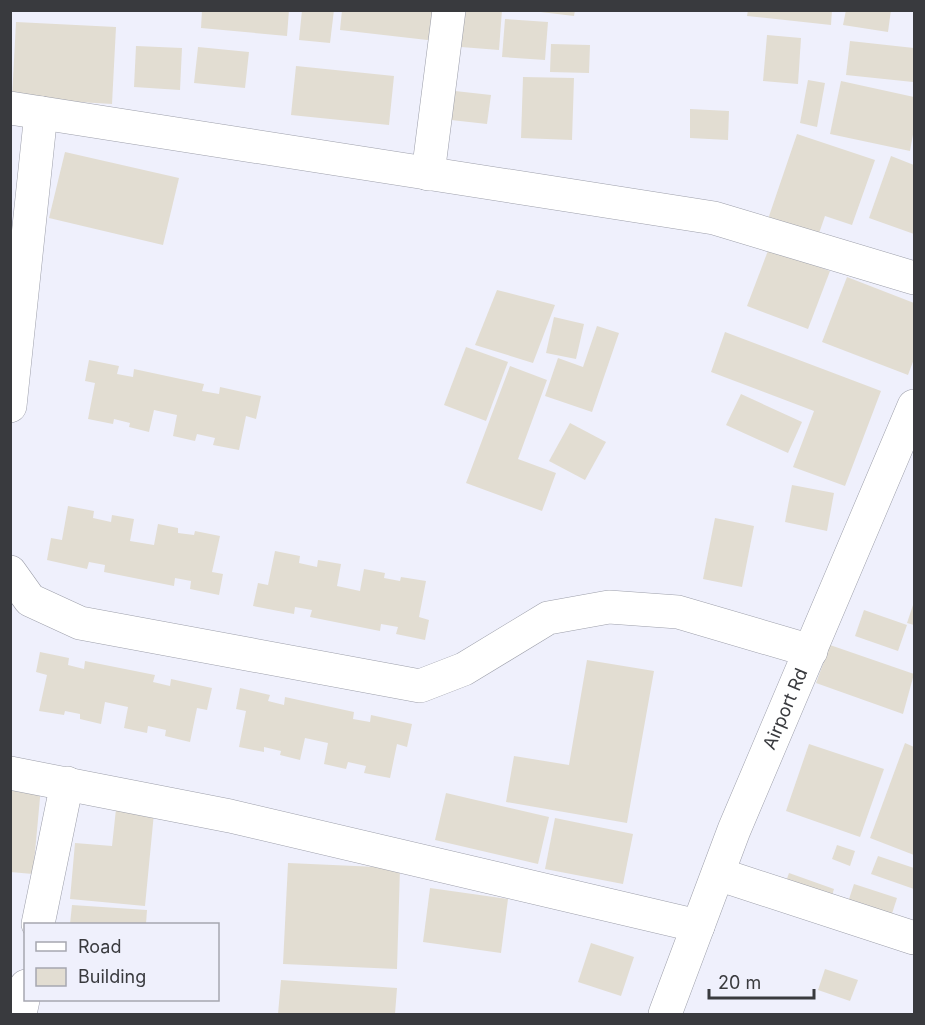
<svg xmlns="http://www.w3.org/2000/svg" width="925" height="1025" font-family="Inter,sans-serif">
	<rect width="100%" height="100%" fill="#eff0fc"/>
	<g fill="#e2ddd2">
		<polygon points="202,10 289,10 287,36 201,28"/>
		<polygon points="302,10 334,10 330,43 299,40"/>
		<polygon points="342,10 440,10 436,41 340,30"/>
		<polygon points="463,10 502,10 499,50 461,47"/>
		<polygon points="524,10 575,10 574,16"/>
		<polygon points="748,10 832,10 831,25 747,16"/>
		<polygon points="846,10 891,10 888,32 843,25"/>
		<polygon points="505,19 548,22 545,60 502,57"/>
		<polygon points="16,22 116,27 112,104 12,98"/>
		<polygon points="767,35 801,38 798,84 763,81"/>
		<polygon points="850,41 914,48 913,82 846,75"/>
		<polygon points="551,44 590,45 589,73 550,72"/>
		<polygon points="136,46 182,48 180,90 134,87"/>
		<polygon points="198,47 249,52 245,88 194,83"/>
		<polygon points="296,66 394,76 389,125 291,115"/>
		<polygon points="523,77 574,78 572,140 521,138"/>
		<polygon points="808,80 825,83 817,127 800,123"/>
		<polygon points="841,81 914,97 914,129 910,151 830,134"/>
		<polygon points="455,91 491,95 487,124 451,120"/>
		<polygon points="690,109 729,111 728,140 690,138"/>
		<polygon points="797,134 875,160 852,225 825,216 816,242 766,225"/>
		<polygon points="65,152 179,178 163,245 49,218"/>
		<polygon points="891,156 914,165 914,234 869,218"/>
		<polygon points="769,248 830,271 808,329 747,306"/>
		<polygon points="847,277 914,303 914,359 908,375 822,342"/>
		<polygon points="497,290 555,305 533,363 475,345"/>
		<polygon points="554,317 584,324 576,359 546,353"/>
		<polygon points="597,326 619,333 592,412 545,396 558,358 583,367"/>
		<polygon points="725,332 881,391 845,486 793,467 814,411 711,372"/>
		<polygon points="466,347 508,362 486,421 444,405"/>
		<polygon points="89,360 119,366 117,374 133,377 134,369 204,384 202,391 219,394 220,387 261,396 256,419 246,416 239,450 213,445 215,438 197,434 195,441 173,436 177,415 154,410 149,432 129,427 130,423 114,419 113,424 88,419 95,383 85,381"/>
		<polygon points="510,366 547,380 518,459 556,473 542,511 466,483"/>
		<polygon points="741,394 802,422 788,453 726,425"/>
		<polygon points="570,423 606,442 585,480 549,461"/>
		<polygon points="792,485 834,493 827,531 785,522"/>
		<polygon points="68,506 94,511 93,518 111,522 112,515 134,519 130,541 154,545 158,524 178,528 178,533 194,535 195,531 220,536 212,572 223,574 219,595 190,589 191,581 175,578 174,586 104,572 105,565 89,562 87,569 47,560 51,538 62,540"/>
		<polygon points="715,518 754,526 742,587 703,579"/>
		<polygon points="275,551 300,556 299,563 317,567 318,560 341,564 337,586 360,591 364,569 385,573 384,578 400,581 401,577 426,581 419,617 429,620 425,640 396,634 398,627 381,624 380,631 310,617 312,610 295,607 294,614 253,606 258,583 268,585"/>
		<polygon points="914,602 914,625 907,623"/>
		<polygon points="864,610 907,625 898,651 855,636"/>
		<polygon points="830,645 914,674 903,714 816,683"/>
		<polygon points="40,652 69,658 68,665 84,669 85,661 155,675 153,682 170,686 171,679 212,688 207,710 197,708 190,742 165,736 166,730 148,726 147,733 124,728 128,707 105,702 101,724 80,719 80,714 65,711 64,715 39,711 47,675 36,672"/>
		<polygon points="587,660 654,671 627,823 506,802 514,756 569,765"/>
		<polygon points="240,688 270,695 268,701 284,705 285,697 354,712 353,719 370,722 371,715 412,724 407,747 397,744 390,778 364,773 366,766 348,762 346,769 324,764 328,743 305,738 300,760 280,755 281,751 264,747 264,752 239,747 246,711 236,709"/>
		<polygon points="905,743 914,747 914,855 870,838"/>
		<polygon points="809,744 884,769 860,837 786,811"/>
		<polygon points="10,785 41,787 33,874 10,872"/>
		<polygon points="446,793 549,817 538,864 435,840"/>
		<polygon points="116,809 154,813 145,906 70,899 75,843 112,846"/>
		<polygon points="555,818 633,834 623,884 545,869"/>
		<polygon points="837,845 855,851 850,866 832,859"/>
		<polygon points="878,856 914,868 914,889 871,874"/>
		<polygon points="288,863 400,868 397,969 283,964"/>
		<polygon points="789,873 834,889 829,905 783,890"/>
		<polygon points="854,884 897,898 890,920 847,905"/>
		<polygon points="430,888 508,899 501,953 423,942"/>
		<polygon points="72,905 147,910 146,924 70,924"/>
		<polygon points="591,943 634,957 621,996 578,982"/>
		<polygon points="825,969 858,980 850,1001 818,990"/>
		<polygon points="281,980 397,988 395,1014 278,1014"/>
	</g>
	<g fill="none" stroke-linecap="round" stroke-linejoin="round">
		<g stroke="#9d9faa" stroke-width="34">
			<g id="minor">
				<polyline points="10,108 714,218 914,278"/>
				<polyline points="428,174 449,10"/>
				<polyline points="10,406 41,113"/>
				<polyline points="10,572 30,600 80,623 420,686 464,669 548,618 609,607 678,612 811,651"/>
				<polyline points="10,773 230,816 698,926"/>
				<polyline points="718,874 914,938"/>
				<polyline points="38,924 67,783"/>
				<polyline points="20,1014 26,986"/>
			</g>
		</g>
		<g stroke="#9d9faa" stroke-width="34">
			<g id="secondary">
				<path id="s1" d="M 665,1014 L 734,830 L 914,406"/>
			</g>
		</g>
		<use href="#minor" stroke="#fff" stroke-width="33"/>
		<use href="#secondary" stroke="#fff" stroke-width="33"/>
	</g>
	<g text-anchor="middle" stroke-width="5" stroke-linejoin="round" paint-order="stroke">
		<g font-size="18" fill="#393a3e" stroke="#eff0fc">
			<text dy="6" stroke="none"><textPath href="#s1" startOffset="328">Airport Rd</textPath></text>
		</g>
	</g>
	<rect width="925" height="1025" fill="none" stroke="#393a3e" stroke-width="24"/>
	<rect x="24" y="923" width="195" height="78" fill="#eff0fc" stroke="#a6a7b0" stroke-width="1.5"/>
	<rect x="36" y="942" width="30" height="9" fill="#ffffff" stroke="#a6a7b0" stroke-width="1.5"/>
	<text x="78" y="953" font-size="18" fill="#393a3e">Road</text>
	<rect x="36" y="968" width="30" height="18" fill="#e2ddd2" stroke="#a6a7b0" stroke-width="1.5"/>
	<text x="78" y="983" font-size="18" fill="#393a3e">Building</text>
	<path d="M709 989v9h105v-9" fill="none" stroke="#393a3e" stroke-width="3"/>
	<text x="718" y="989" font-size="18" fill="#393a3e" stroke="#eff0fc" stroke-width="4.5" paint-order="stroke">20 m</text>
</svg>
